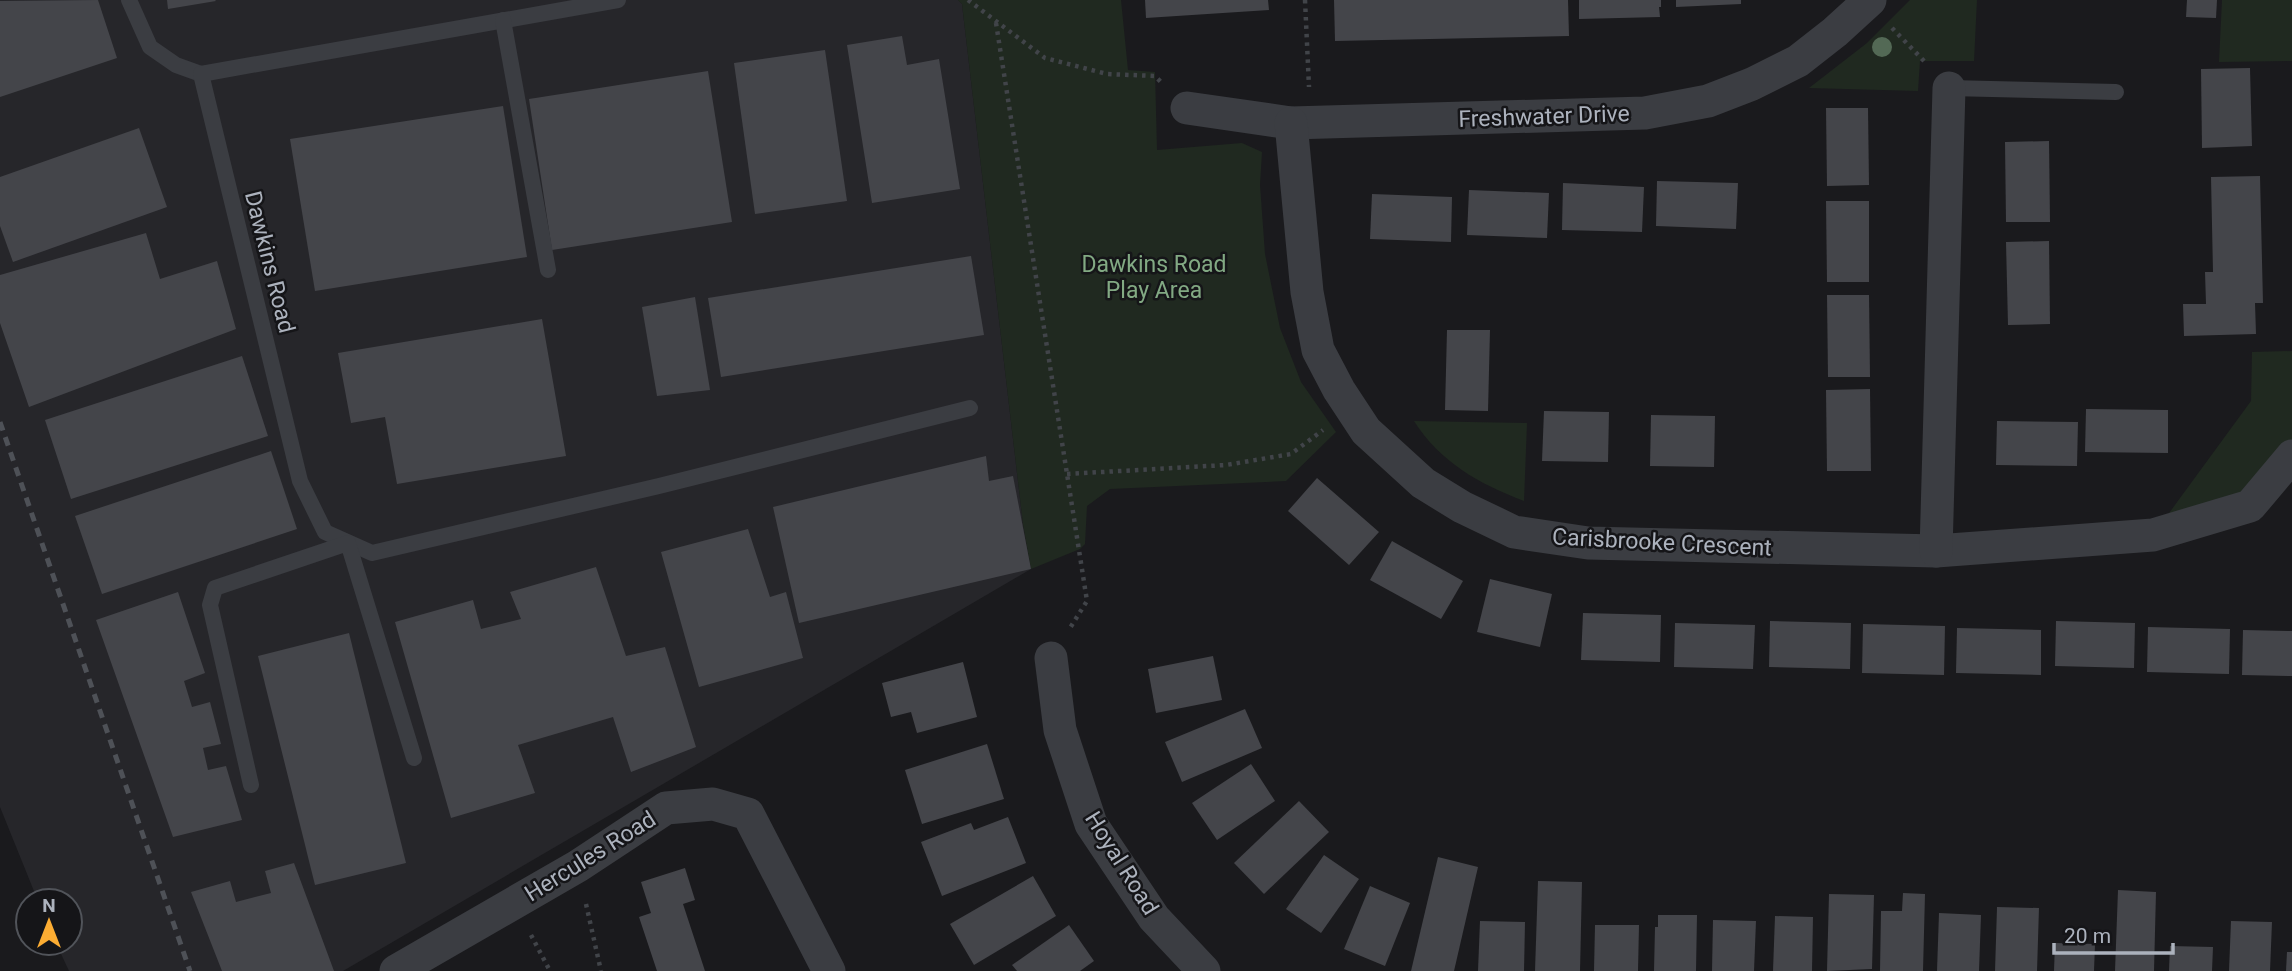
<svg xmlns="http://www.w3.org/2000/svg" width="2292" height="971" font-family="Roboto,sans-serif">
	<rect width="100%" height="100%" fill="#1a1a1d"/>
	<polygon fill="#26262a" points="0,0 958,0 962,4 1023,524 1031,569 343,971 69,971 56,943 70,943 70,901 38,901 0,807"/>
	<g fill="#202920">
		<polygon points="958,0 1121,0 1128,70 1155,72 1157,150 1242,143 1262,152 1260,185 1265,254 1280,328 1301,382 1336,432 1286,481 1110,489 1087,506 1085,544 1080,549 1031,569 1023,524 962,4"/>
		<polygon points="1910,0 1977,0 1974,61 1920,61 1918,91 1809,88 1867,43"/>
		<polygon points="2222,0 2292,0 2292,61 2219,62"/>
		<polygon points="2292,351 2292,456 2250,506 2153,535 2251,401 2252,352"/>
		<path d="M 1414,421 L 1527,423 L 1524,501 C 1479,484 1440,462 1414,421 Z"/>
	</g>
	<g fill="#44454a">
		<polygon points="98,0 117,58 0,97 0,1"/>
		<polygon points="167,0 215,0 216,1 168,9"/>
		<polygon points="1145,0 1268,0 1269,10 1146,18"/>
		<polygon points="1334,0 1568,0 1569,36 1335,41"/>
		<polygon points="1579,0 1661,0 1661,7 1659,7 1660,17 1579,19"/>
		<polygon points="1676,0 1741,0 1741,4 1676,7"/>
		<polygon points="2187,0 2217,0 2216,18 2186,17"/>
		<polygon points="902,36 907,65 939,59 960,189 872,203 847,45"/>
		<polygon points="825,50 847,201 755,214 734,63"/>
		<polygon points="2250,68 2252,146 2202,148 2201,69"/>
		<polygon points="708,71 732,222 552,250 529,99"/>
		<polygon points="503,106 527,257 315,291 290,139"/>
		<polygon points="1826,108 1868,108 1869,185 1827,186"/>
		<polygon points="139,128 167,207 13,262 0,226 0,177"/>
		<polygon points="2049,141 2050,222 2006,222 2005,142"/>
		<polygon points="2260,176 2263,303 2255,303 2256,334 2184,336 2183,304 2206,304 2205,272 2213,272 2211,177"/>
		<polygon points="1657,181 1738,183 1736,229 1656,226"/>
		<polygon points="1563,183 1644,187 1642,232 1562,230"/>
		<polygon points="1469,190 1549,193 1547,238 1467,235"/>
		<polygon points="1372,194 1452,197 1451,242 1370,239"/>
		<polygon points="1826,201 1869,201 1869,282 1827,282"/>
		<polygon points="146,233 160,279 217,261 236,329 29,407 0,323 0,275"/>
		<polygon points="2049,241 2050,324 2008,325 2006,242"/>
		<polygon points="971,256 984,335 721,377 708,298"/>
		<polygon points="1827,295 1869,295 1870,377 1828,377"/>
		<polygon points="695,297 710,390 657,396 642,307"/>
		<polygon points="542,319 566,456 397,484 385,417 351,423 338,353"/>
		<polygon points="1447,330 1490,330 1488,411 1445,410"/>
		<polygon points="242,356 268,436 71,499 45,420"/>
		<polygon points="1870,389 1871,471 1827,471 1826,390"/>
		<polygon points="2086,409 2168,410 2168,453 2085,452"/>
		<polygon points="1544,411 1609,412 1608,462 1542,461"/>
		<polygon points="1651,415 1715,416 1714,467 1650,466"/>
		<polygon points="1997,421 2078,422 2077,466 1996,465"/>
		<polygon points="271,451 297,529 102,594 75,516"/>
		<polygon points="986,456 989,481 1013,476 1031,569 799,623 773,507"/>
		<polygon points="1317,478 1379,532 1349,565 1288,511"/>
		<polygon points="748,529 770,597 786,592 803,658 699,687 661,552"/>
		<polygon points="1392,541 1463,581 1441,619 1370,580"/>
		<polygon points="596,567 626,656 665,647 696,747 631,772 613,717 518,745 535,793 451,818 395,622 473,600 481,629 521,619 510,592"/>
		<polygon points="1490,579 1552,594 1540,647 1477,632"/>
		<polygon points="178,592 205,673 184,681 192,707 210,702 221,744 203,748 208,770 226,766 242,820 173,837 96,620"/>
		<polygon points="1583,613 1661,615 1660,662 1581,660"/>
		<polygon points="1770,621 1851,623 1850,669 1769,667"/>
		<polygon points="2056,621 2135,623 2134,668 2055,666"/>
		<polygon points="1675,623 1755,625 1753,669 1674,667"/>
		<polygon points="1863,624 1945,626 1944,675 1862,673"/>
		<polygon points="2148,627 2230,629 2229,674 2147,672"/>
		<polygon points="1957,628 2041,630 2041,675 1956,673"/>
		<polygon points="2243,630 2292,631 2292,676 2242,675"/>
		<polygon points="349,633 406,863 315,885 258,656"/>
		<polygon points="1213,656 1222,700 1156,713 1148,669"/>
		<polygon points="963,662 977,717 917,733 911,712 891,717 882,683"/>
		<polygon points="1245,709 1262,748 1182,782 1165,742"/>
		<polygon points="987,744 1004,799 922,824 905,770"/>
		<polygon points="1251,764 1275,801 1217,840 1192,803"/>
		<polygon points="1299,801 1329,832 1264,894 1234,863"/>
		<polygon points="1008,817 1026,863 942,896 921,842 971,823 974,830"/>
		<polygon points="1324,855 1359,879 1321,933 1286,909"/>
		<polygon points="1438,857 1478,867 1454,971 1411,971"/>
		<polygon points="294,863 334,971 222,971 191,892 230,881 236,902 271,893 265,871"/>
		<polygon points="685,868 695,900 683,904 705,971 657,971 639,917 651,913 641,882"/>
		<polygon points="1033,876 1056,916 974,965 950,924"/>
		<polygon points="1538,881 1582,882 1580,971 1535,971"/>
		<polygon points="1370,886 1410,903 1385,966 1344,949"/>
		<polygon points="2118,890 2156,892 2154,971 2115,971"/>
		<polygon points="1903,893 1925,894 1923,971 1880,971 1881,911 1902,911"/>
		<polygon points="1829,894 1874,895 1872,969 1827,971"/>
		<polygon points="1997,907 2039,908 2037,971 1995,971"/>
		<polygon points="1939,913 1981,915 1979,971 1937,971"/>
		<polygon points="1658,915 1697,915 1696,971 1654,971 1655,927 1658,927"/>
		<polygon points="1775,916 1813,917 1812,971 1773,971"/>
		<polygon points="1713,920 1756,921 1754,971 1712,971"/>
		<polygon points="1480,921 1525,922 1524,971 1478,971"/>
		<polygon points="2231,921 2272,922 2270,971 2229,971"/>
		<polygon points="1069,925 1094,961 1080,971 1017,971 1012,965"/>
		<polygon points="1595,925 1639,925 1638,971 1594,971"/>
		<polygon points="2055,943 2095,944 2094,971 2054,971"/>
		<polygon points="2170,946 2213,947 2212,971 2169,971"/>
		<polygon points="2287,952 2292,952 2292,971 2286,971"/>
	</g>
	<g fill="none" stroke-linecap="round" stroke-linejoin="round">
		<g stroke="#414449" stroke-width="4.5" stroke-dasharray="3.5 5" stroke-linecap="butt">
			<polyline points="968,0 1045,58 1107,74 1155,76 1161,82"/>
			<polyline points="1305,0 1309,87"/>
			<polyline points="996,23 1087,601 1070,628"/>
			<polyline points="1892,28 1925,62"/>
			<polyline points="1067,474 1226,465 1291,454 1323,430"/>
			<polyline points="586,904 601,971"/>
			<polyline points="531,935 550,971"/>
		</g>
		<g stroke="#3b3d42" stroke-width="16">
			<polyline points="129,0 150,47 176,65 201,74"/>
			<polyline points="618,0 201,74 300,481 325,532 372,553 659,486 970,408"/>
			<polyline points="503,20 548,270"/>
			<polyline points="1949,88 2116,92"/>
			<polyline points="251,785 210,605 215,588 348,543 414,758"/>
		</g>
		<g stroke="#3b3d42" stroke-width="33">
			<polyline points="1187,108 1291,123 1645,113 1708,101 1752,84 1798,61 1835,32 1870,0"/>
			<polyline points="1291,123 1307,292 1318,350 1339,390 1366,431 1423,483 1462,507 1514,532 1588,543 1936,551 2153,535 2250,506 2292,456"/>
			<polyline points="1936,551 1949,88"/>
			<polyline points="1051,658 1060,730 1091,824 1154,918 1204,971"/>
			<polyline points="396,971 578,866 666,808 713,804 748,814 829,971"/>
		</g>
		<polyline stroke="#4e5157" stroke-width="5" stroke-dasharray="9 7" stroke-linecap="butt" points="0,422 190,971"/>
	</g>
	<circle fill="#536955" cx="1882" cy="47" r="10"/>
	<g text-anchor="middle" stroke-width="5" stroke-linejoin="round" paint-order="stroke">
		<g font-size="23" fill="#acb2bd" stroke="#151518">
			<text transform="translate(1544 116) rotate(-2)" y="8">Freshwater Drive</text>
			<text transform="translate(270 262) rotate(76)" y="8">Dawkins Road</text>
			<text transform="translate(1662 542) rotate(3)" y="8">Carisbrooke Crescent</text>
			<text transform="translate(590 856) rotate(-32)" y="8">Hercules Road</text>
			<text transform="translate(1122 863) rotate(58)" y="8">Hoyal Road</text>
		</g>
		<g font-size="23" fill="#82a983" stroke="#151518">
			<text x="1154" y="272">Dawkins Road<tspan x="1154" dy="26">Play Area</tspan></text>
		</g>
	</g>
	<g transform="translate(49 922)"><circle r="33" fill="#151518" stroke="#51545a" stroke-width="2"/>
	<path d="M0-5L12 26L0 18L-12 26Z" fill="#fcad33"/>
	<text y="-10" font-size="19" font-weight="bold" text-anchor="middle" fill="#acb2bd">N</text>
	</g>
	<path d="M2054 943v10h119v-10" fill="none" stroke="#acb2bd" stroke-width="3.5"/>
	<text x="2064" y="943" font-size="21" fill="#acb2bd" stroke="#151518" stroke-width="5" paint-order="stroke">20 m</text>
</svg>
